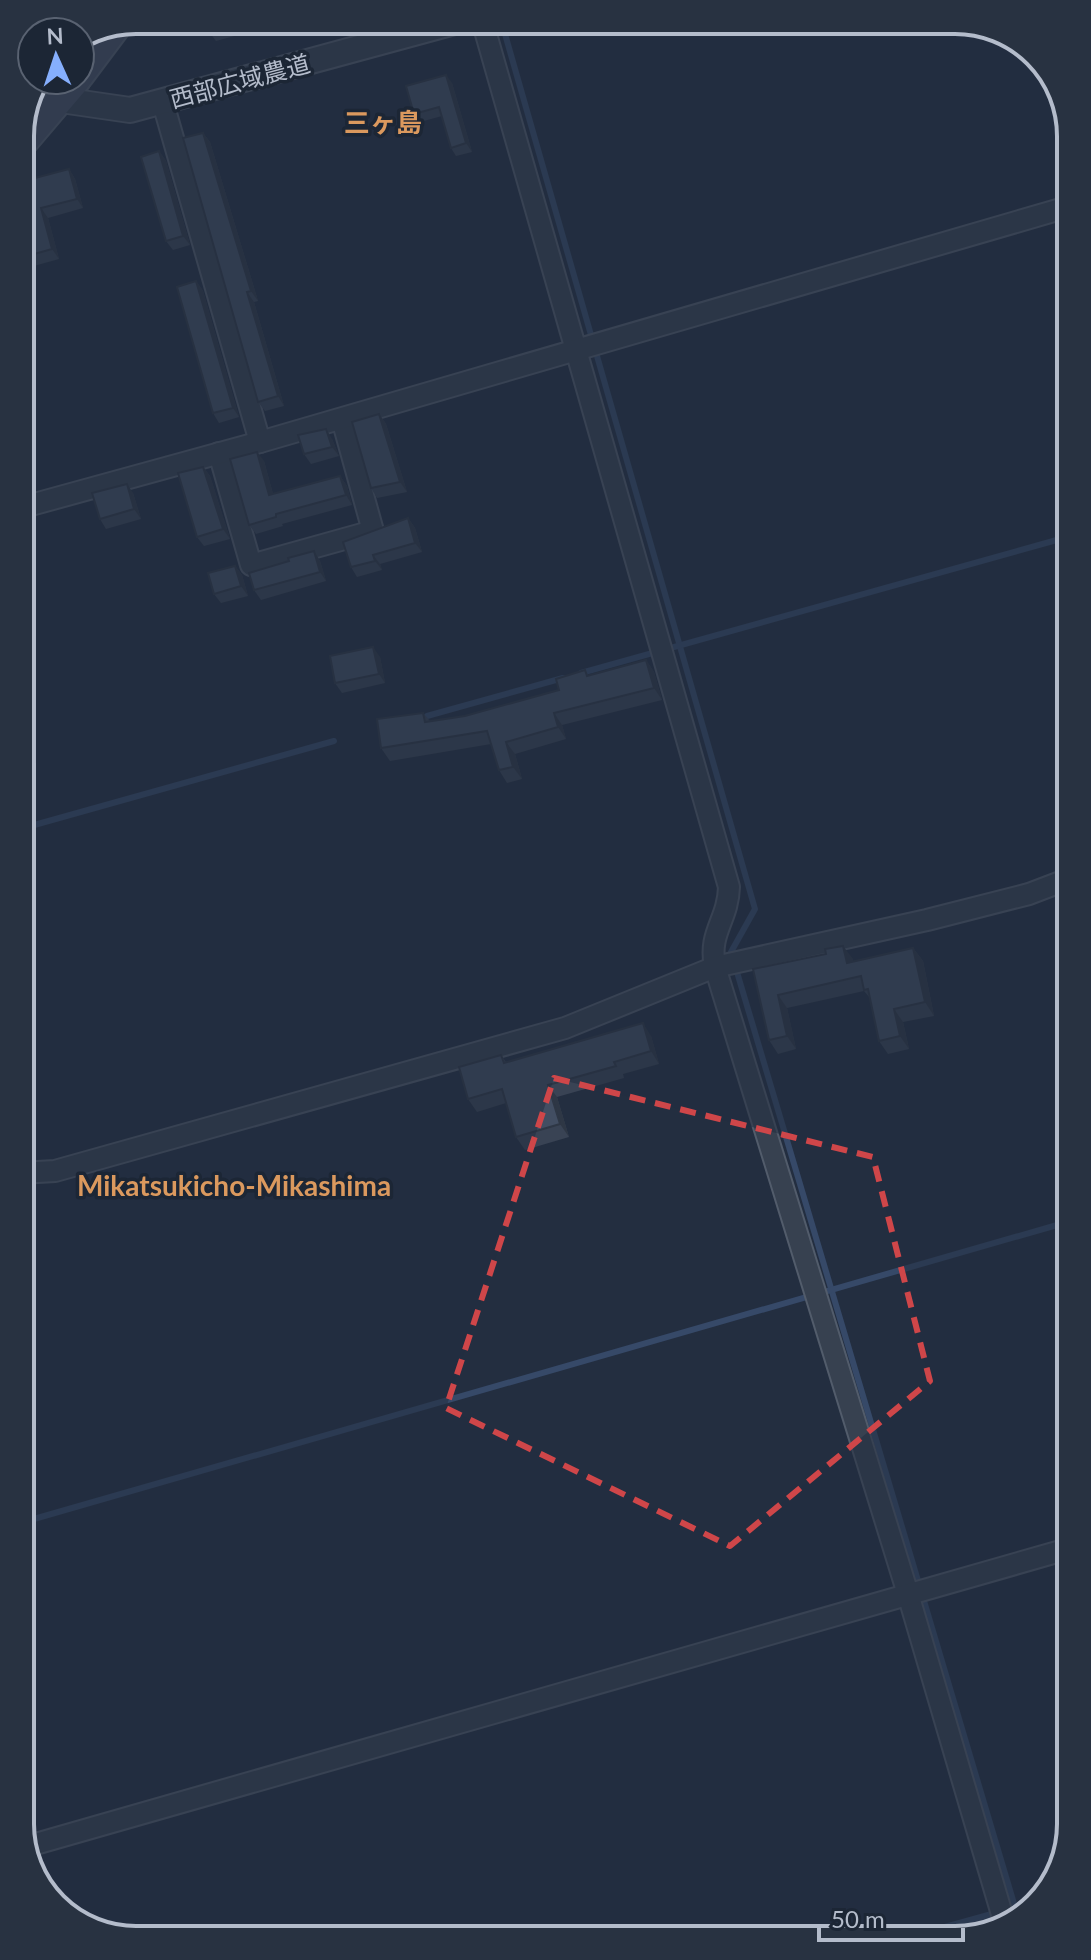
<svg xmlns="http://www.w3.org/2000/svg" width="1091" height="1960" font-family="Lato,'Noto Sans JP',sans-serif">
	<rect width="100%" height="100%" fill="#232e40"/>
	<g fill="none" stroke-linecap="round" stroke-linejoin="round">
		<g stroke="#364968" stroke-width="6">
			<polyline points="505,34 755,909 731,952 1018,1917"/>
			<polyline points="42,82 43,80"/>
			<polyline points="581,673 1071,536"/>
			<polyline points="427,716 563,678"/>
			<polyline points="20,829 334,741"/>
			<polyline points="20,1523 1071,1221"/>
			<polyline points="1013,1908 1037,1901"/>
			<polyline points="898,1940 999,1912"/>
		</g>
		<g stroke="#525c6b" stroke-width="24">
			<g id="minor">
				<path d="M 482,20 L 729,887 C 728,921 708,932 715,967 L 908,1594 L 1006,1928"/>
				<polyline points="163,103 260,442"/>
				<polyline points="219,453 251,565 373,531 342,419"/>
				<polyline points="20,508 260,442 1071,206"/>
				<polyline points="20,1173 55,1171 565,1028 715,967 927,920 1029,894 1071,878"/>
				<polyline points="25,1847 1071,1548"/>
			</g>
		</g>
		<g stroke="#525c6b" stroke-width="28">
			<polyline id="tertiary" points="61,100 130,110 462,20"/>
		</g>
		<g stroke="#525c6b" stroke-width="30">
			<g id="secondary">
				<polyline points="80,76 116,28"/>
				<polyline points="20,147 77,80"/>
			</g>
		</g>
		<use href="#minor" stroke="#374150" stroke-width="20"/>
		<use href="#tertiary" stroke="#374150" stroke-width="24"/>
		<use href="#secondary" stroke="#454f63" stroke-width="26"/>
	</g>
	<g fill="#394354">
		<polygon points="205,20 265,20 267,27 216,41 207,29"/>
		<polygon points="452,83 472,152 456,156 451,148 442,116 420,122 414,114"/>
		<polygon points="203,133 210,142 258,301 254,302 284,406 265,411 258,402"/>
		<polygon points="159,151 166,161 190,245 173,250 166,241"/>
		<polygon points="69,169 75,179 83,208 48,218 59,259 23,269 24,272 20,273 20,182"/>
		<polygon points="196,281 203,291 239,417 219,423 213,413"/>
		<polygon points="379,414 386,424 407,492 377,498 371,488"/>
		<polygon points="332,439 339,456 311,464 304,454"/>
		<polygon points="264,461 273,494 340,476 347,486 352,505 282,524 283,526 256,534 249,525"/>
		<polygon points="203,467 210,476 230,539 204,546 197,537"/>
		<polygon points="133,493 141,519 106,529 100,519"/>
		<polygon points="408,518 415,528 422,552 380,564 382,570 357,577 351,567"/>
		<polygon points="314,551 320,561 326,581 261,600 254,590 289,561"/>
		<polygon points="235,566 242,575 248,596 221,603 214,594"/>
		<polygon points="380,657 385,683 342,693 335,683"/>
		<polygon points="646,660 654,672 662,700 562,725 566,739 515,754 522,779 507,783 499,770 491,744 390,761 381,748 423,713 430,721 465,716 559,690 585,670 589,676"/>
		<polygon points="913,948 923,961 934,1016 903,1022 909,1049 888,1054 879,1041 870,998 864,991 787,1008 796,1049 778,1054 769,1040 753,969 826,954 853,959 853,961"/>
		<polygon points="651,1036 659,1064 623,1074 624,1078 557,1097 569,1137 525,1150 516,1137 506,1103 477,1112 468,1099 501,1055 506,1062"/>
	</g>
	<g fill="#2e3745">
		<polygon points="446,75 452,83 472,152 466,143"/>
		<polygon points="203,133 210,142 258,301 251,291"/>
		<polygon points="159,151 166,161 190,245 183,236"/>
		<polygon points="69,169 75,179 83,208 77,199"/>
		<polygon points="41,208 48,218 59,259 52,249"/>
		<polygon points="196,281 203,291 239,417 233,408"/>
		<polygon points="247,292 254,302 284,406 278,396"/>
		<polygon points="379,414 386,424 407,492 400,482"/>
		<polygon points="326,429 332,439 339,456 332,447"/>
		<polygon points="257,452 264,461 276,505 269,495"/>
		<polygon points="203,467 210,476 230,539 223,529"/>
		<polygon points="340,476 347,486 352,505 346,495"/>
		<polygon points="127,484 133,493 141,519 134,509"/>
		<polygon points="408,518 415,528 422,552 415,543"/>
		<polygon points="314,551 320,561 326,581 320,572"/>
		<polygon points="373,555 380,564 382,570 375,561"/>
		<polygon points="235,566 242,575 248,596 241,586"/>
		<polygon points="373,647 380,657 385,683 379,674"/>
		<polygon points="646,660 654,672 662,700 654,688"/>
		<polygon points="554,713 562,725 566,739 558,727"/>
		<polygon points="506,742 515,754 522,779 513,767"/>
		<polygon points="843,946 853,959 856,976 847,963"/>
		<polygon points="913,948 923,961 934,1016 925,1002"/>
		<polygon points="778,995 787,1008 796,1049 787,1036"/>
		<polygon points="894,1009 903,1022 909,1049 900,1036"/>
		<polygon points="643,1023 651,1036 659,1064 651,1051"/>
		<polygon points="548,1085 557,1097 569,1137 560,1124"/>
	</g>
	<g fill="#424e62" stroke="#2e3745" stroke-width="2">
		<polygon points="205,20 239,20 207,29"/>
		<polygon points="446,75 466,143 451,148 439,107 414,114 406,86"/>
		<polygon points="203,133 251,291 247,292 278,396 258,402 183,138"/>
		<polygon points="159,151 183,236 166,241 141,157"/>
		<polygon points="69,169 77,199 41,208 52,249 20,258 20,182"/>
		<polygon points="196,281 233,408 213,413 177,287"/>
		<polygon points="379,414 400,482 371,488 352,422"/>
		<polygon points="326,429 332,447 304,454 298,435"/>
		<polygon points="257,452 269,495 340,476 346,495 276,514 276,517 249,525 230,459"/>
		<polygon points="203,467 223,529 197,537 178,473"/>
		<polygon points="127,484 134,509 100,519 92,493"/>
		<polygon points="408,518 415,543 373,555 375,561 351,567 343,542"/>
		<polygon points="314,551 320,572 254,590 249,573 289,561 288,558"/>
		<polygon points="235,566 241,586 214,594 208,573"/>
		<polygon points="373,647 379,674 335,683 330,656"/>
		<polygon points="646,660 654,688 554,713 558,727 506,742 513,767 499,770 487,731 381,748 377,719 423,713 425,722 465,716 559,690 556,679 585,670 587,676"/>
		<polygon points="843,946 847,963 913,948 925,1002 894,1009 900,1036 879,1041 868,989 864,990 861,976 778,995 787,1036 769,1040 753,969 826,954 825,949"/>
		<polygon points="643,1023 651,1051 614,1062 616,1066 548,1085 560,1124 516,1137 502,1089 468,1099 459,1067 501,1055 504,1063"/>
	</g>
	<path d="M0 0H1091V1960H0ZM 554,1078 L 873,1157 L 930,1381 L 730,1546 L 446,1408 Z" fill="#232e40" fill-opacity=".55" fill-rule="evenodd"/>
	<path fill="none" stroke="#cf4649" stroke-width="6" stroke-dasharray="16 10" stroke-linejoin="round" d="M 554,1078 L 873,1157 L 930,1381 L 730,1546 L 446,1408 Z"/>
	<g text-anchor="middle" stroke-width="7" stroke-linejoin="round" paint-order="stroke">
		<g font-size="24" fill="#b4bccb" stroke="#1c2635">
			<text transform="translate(240 82) rotate(-15)" y="8">西部広域農道</text>
		</g>
		<g font-size="26" font-weight="bold" fill="#db995e" stroke="#1c2635">
			<text x="383" y="132">三ヶ島</text>
		</g>
		<g font-size="28" font-weight="bold" fill="#db995e" stroke="#1c2635">
			<text x="234" y="1196">Mikatsukicho-Mikashima</text>
		</g>
	</g>
	<path d="M0 0H1091V1960H0ZM136 34H955A102 102 0 0 1 1057 136V1824A102 102 0 0 1 955 1926H136A102 102 0 0 1 34 1824V136A102 102 0 0 1 136 34Z" fill="#283241" fill-rule="evenodd"/>
	<path fill="none" stroke="#b4bccb" stroke-width="4" d="M136 34H955A102 102 0 0 1 1057 136V1824A102 102 0 0 1 955 1926H136A102 102 0 0 1 34 1824V136A102 102 0 0 1 136 34Z"/>
	<g transform="translate(56 56) rotate(357)"><circle r="38" fill="#1c2635" stroke="#596271" stroke-width="2"/>
	<path d="M0-6L14 30L0 20L-14 30Z" fill="#86affd"/>
	<text y="-12" font-size="22" font-weight="bold" text-anchor="middle" fill="#b4bccb">N</text>
	</g>
	<path d="M819 1928v12h144v-12" fill="none" stroke="#b4bccb" stroke-width="4"/>
	<text x="831" y="1928" font-size="24" fill="#b4bccb" stroke="#1c2635" stroke-width="6" paint-order="stroke">50 m</text>
</svg>
